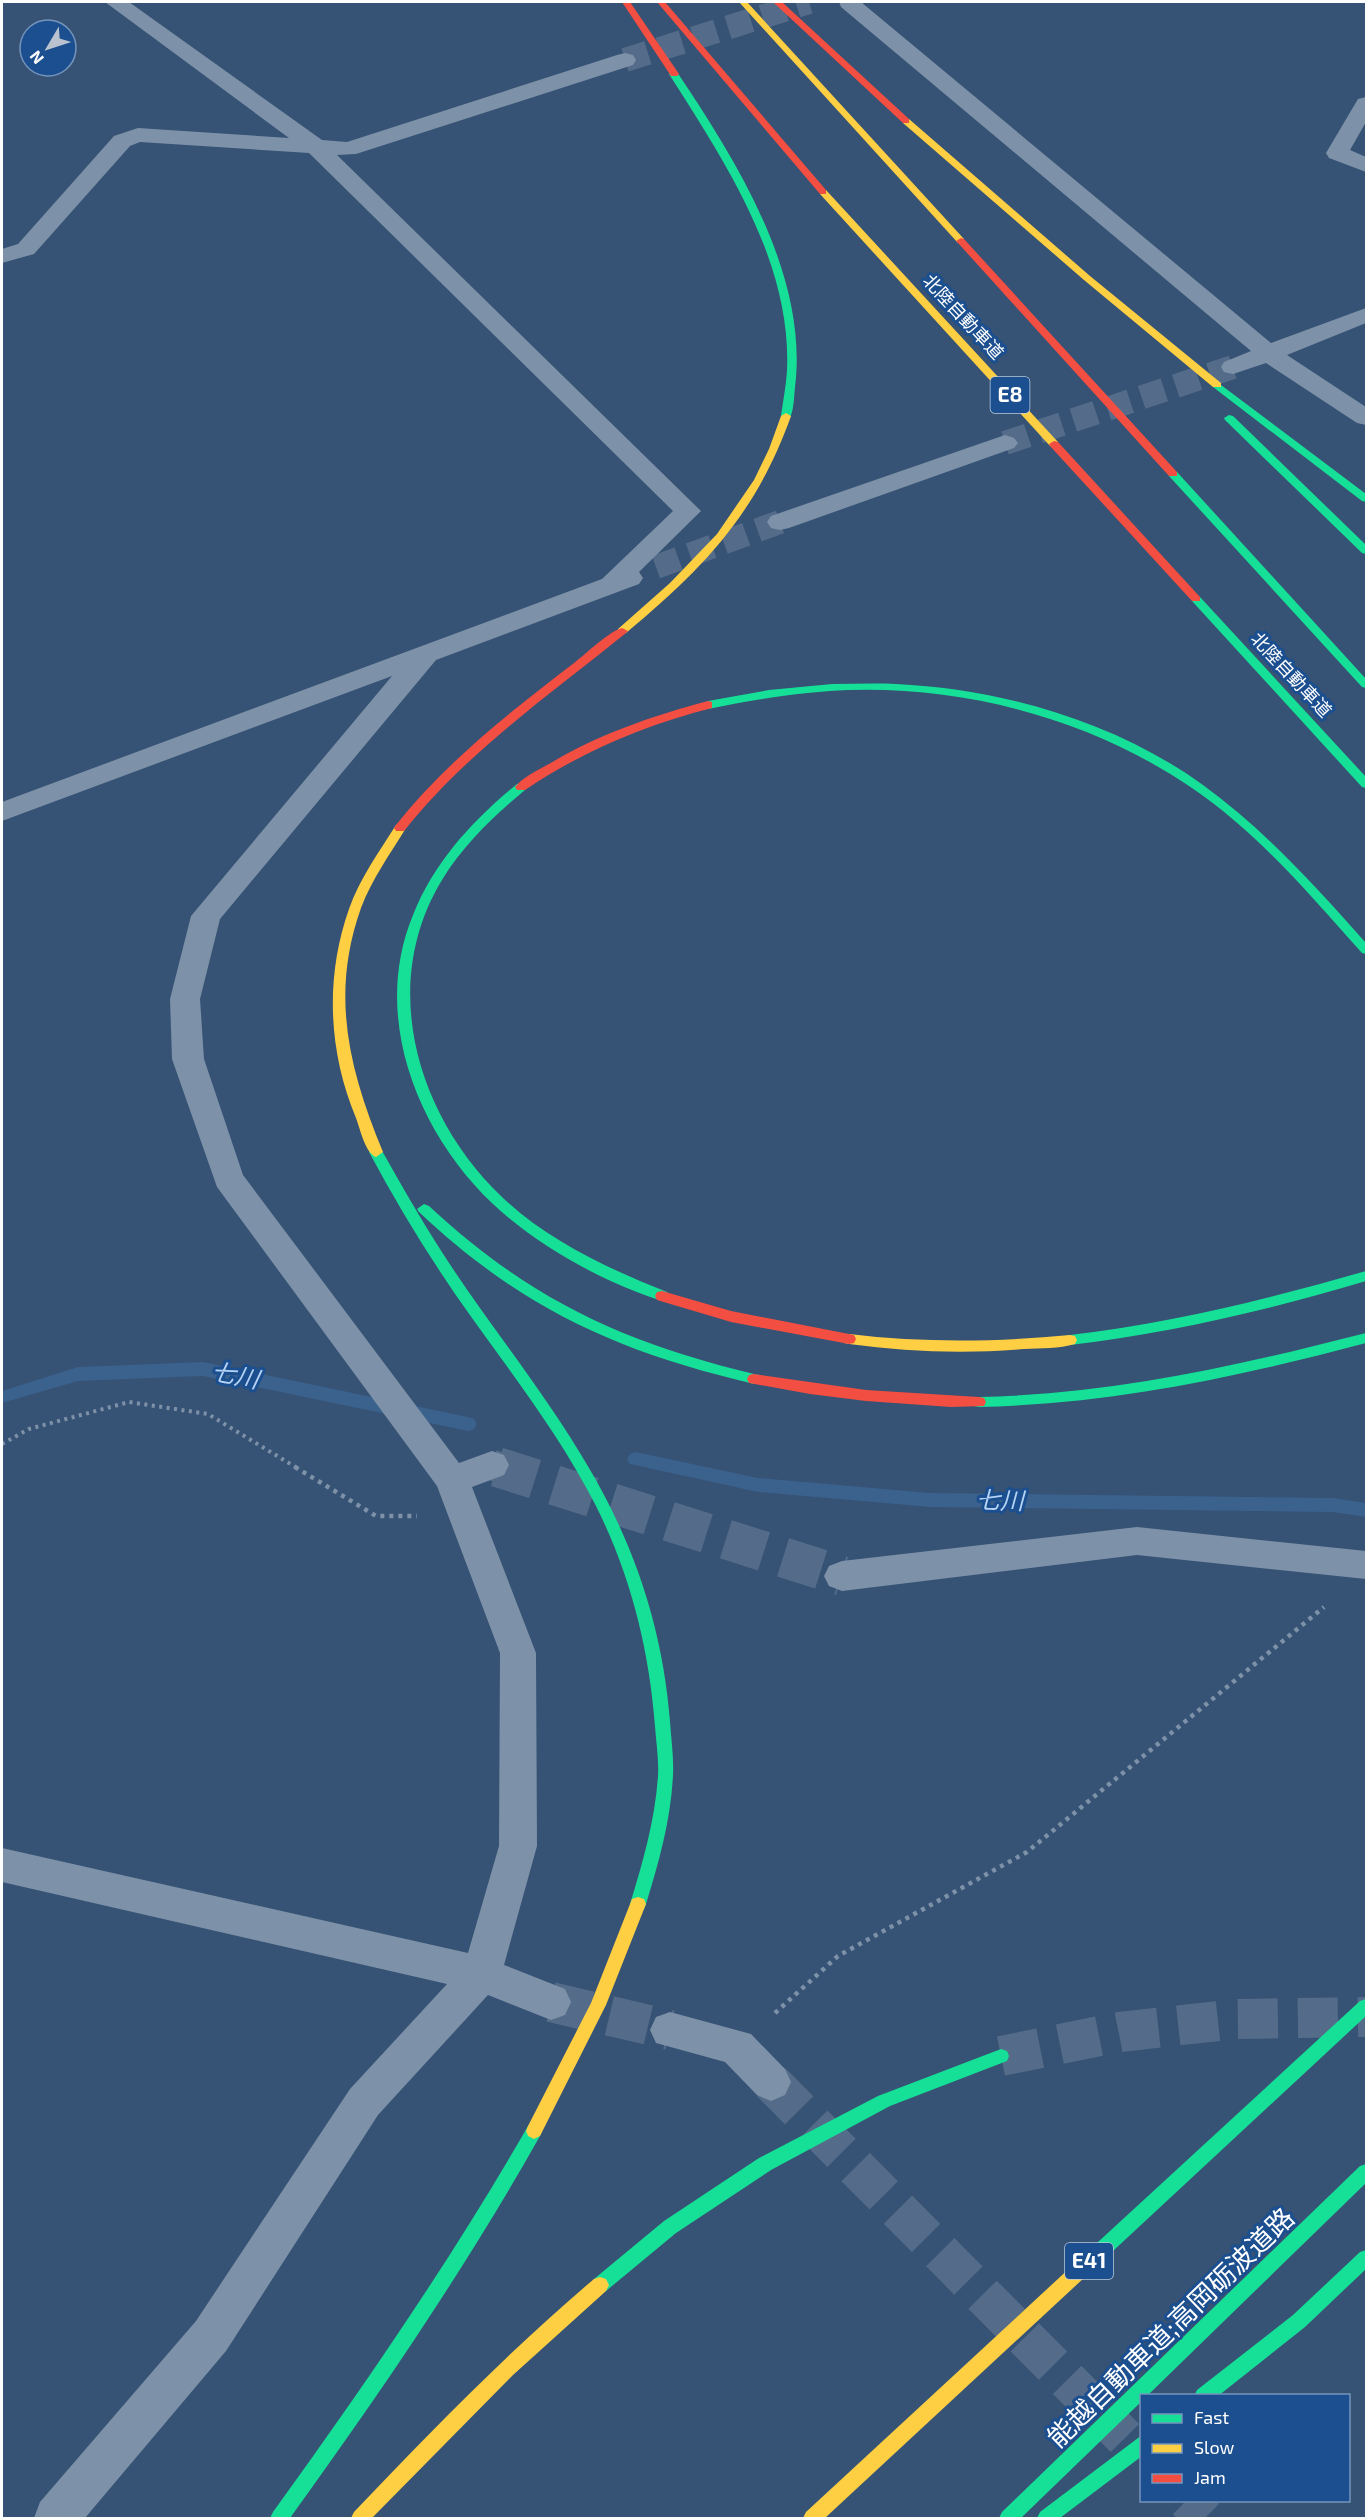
<svg xmlns="http://www.w3.org/2000/svg" width="1368" height="2520" font-family="'Exo 2','Noto Sans JP',sans-serif">
	<rect width="100%" height="100%" fill="#365274"/>
	<g fill="none" stroke-linecap="round" stroke-linejoin="round">
		<g fill="#3b618d" fill-rule="evenodd">
			<polygon points="203,1362 468,1417 474,1419 477,1424 474,1429 468,1431 203,1376 78,1381 2,1403 2,1391 78,1367"/>
			<polygon points="636,1452 758,1478 930,1493 1333,1498 1366,1503 1366,1517 1333,1512 930,1507 758,1492 630,1464 627,1459 630,1454"/>
		</g>
		<g stroke="#546c89" stroke-width="24" stroke-dasharray="24 12" stroke-linecap="butt">
			<polyline points="625,60 809,2"/>
			<polyline points="1005,443 1233,367"/>
			<polyline points="656,567 780,522"/>
		</g>
		<polyline stroke="#546c89" stroke-width="31" stroke-dasharray="31 16" stroke-linecap="butt" points="492,1465 502,1468"/>
		<g stroke="#546c89" stroke-width="40" stroke-dasharray="40 20" stroke-linecap="butt">
			<polyline points="497,1467 842,1576"/>
			<polyline points="551,2002 670,2030"/>
			<polyline points="771,2082 1125,2438"/>
			<polyline points="1187,2500 1205,2518"/>
		</g>
		<polyline stroke="#546c89" stroke-width="40" stroke-dasharray="40 20" stroke-linecap="butt" points="1001,2056 1120,2032 1236,2019 1366,2017"/>
		<polyline stroke="#7d92a8" stroke-width="4" stroke-dasharray="3 4.5" stroke-linecap="butt" points="2,1444 29,1429 129,1402 208,1414 297,1468"/>
		<g stroke="#7d92a8" stroke-width="4.5" stroke-dasharray="4 5" stroke-linecap="butt">
			<polyline points="295,1467 376,1516 417,1516"/>
			<polyline points="775,2013 838,1956 1027,1852 1324,1607"/>
		</g>
		<g fill="#7d92a8" fill-rule="evenodd">
			<polygon points="105,2 129,2 322,140 347,142 617,55 625,53 633,55 636,60 633,65 356,154 337,155 701,511 639,572 643,578 639,584 436,660 220,919 200,999 204,1059 243,1175 459,1463 492,1451 504,1455 509,1465 504,1475 472,1487 536,1653 537,1846 504,1965 565,1989 571,2002 565,2015 551,2020 488,1995 378,2115 226,2351 85,2518 34,2518 40,2502 196,2321 350,2089 447,1984 2,1882 2,1848 468,1953 499,1846 500,1653 437,1486 217,1187 172,1059 170,999 191,916 392,676 2,821 2,802 602,579 673,511 309,153 140,142 130,146 34,254 2,263 2,249 18,244 114,136 138,128 289,138"/>
			<polygon points="839,2 861,2 1271,343 1366,308 1366,323 1287,355 1366,407 1366,425 1357,423 1266,363 1233,374 1224,372 1221,367 1224,362 1251,351 841,7"/>
			<polygon points="1366,97 1366,122 1350,150 1366,157 1366,172 1329,158 1326,153 1358,99"/>
			<polygon points="1005,435 1014,438 1018,443 1014,448 789,528 780,530 771,528 767,522 771,516"/>
			<polygon points="1137,1527 1366,1551 1366,1579 1137,1555 842,1591 829,1586 824,1576 829,1566 842,1561"/>
			<polygon points="670,2012 751,2034 785,2069 791,2082 785,2095 771,2101 757,2095 725,2062 656,2043 650,2030 656,2017"/>
		</g>
		<g fill="#16e098" fill-rule="evenodd">
			<path d="M 671,72 L 677,72 C 736,160 809,276 795,387 C 794,397 794,409 790,418 L 782,418 L 781,416 C 783,401 786,386 787,371 C 792,262 725,162 669,74 Z"/>
			<polygon points="1217,382 1366,494 1366,502 1362,501 1213,387 1213,383"/>
			<polygon points="1229,415 1233,416 1366,545 1366,554 1362,553 1225,420 1224,418"/>
			<polygon points="1173,471 1177,472 1366,679 1366,688 1362,687 1169,476 1168,474"/>
			<polygon points="1196,596 1200,597 1366,777 1366,788 1362,787 1192,601 1192,597"/>
			<path d="M 832,684 C 853,684 874,683 896,684 C 1003,689 1116,722 1203,785 C 1265,830 1316,887 1366,943 L 1366,954 L 1362,953 C 1310,895 1257,832 1192,788 C 1088,717 956,683 830,691 C 788,694 748,701 708,709 L 702,705 L 708,701 L 769,690 Z"/>
			<path d="M 521,783 L 527,787 L 525,790 C 494,816 464,844 442,880 C 378,985 417,1116 502,1197 C 548,1241 609,1269 667,1292 L 669,1296 L 667,1300 L 662,1301 C 605,1283 537,1246 493,1204 C 417,1132 371,1016 413,915 C 434,862 473,820 517,784 Z"/>
			<path d="M 376,1147 L 381,1149 C 404,1190 427,1230 453,1269 C 498,1336 549,1399 589,1468 C 635,1546 663,1630 670,1721 C 671,1739 674,1757 673,1775 C 671,1819 659,1862 646,1904 L 644,1909 L 638,1911 L 632,1909 L 630,1904 C 643,1862 655,1820 658,1776 C 659,1759 656,1742 655,1726 C 649,1648 630,1573 595,1504 C 561,1438 515,1378 472,1318 C 434,1265 400,1210 369,1152 Z"/>
			<path d="M 424,1204 L 429,1206 C 529,1299 622,1342 754,1374 L 759,1375 L 761,1379 L 759,1383 L 754,1384 C 618,1352 522,1309 419,1212 L 417,1209 Z"/>
			<path d="M 1366,1271 L 1366,1281 C 1269,1310 1171,1333 1070,1345 L 1065,1344 L 1063,1340 L 1065,1336 L 1070,1335 C 1171,1323 1268,1299 1366,1271 Z"/>
			<path d="M 1366,1333 L 1366,1343 C 1237,1377 1113,1404 979,1407 L 974,1406 L 972,1402 L 974,1398 L 979,1397 C 1113,1394 1237,1366 1366,1333 Z"/>
			<polygon points="1366,1999 1366,2016 1085,2277 1079,2279 1073,2277 1070,2271 1073,2265 1360,2001"/>
			<polygon points="1001,2049 1007,2051 1009,2056 1007,2061 890,2106 771,2170 676,2233 606,2291 600,2293 594,2291 591,2285 594,2279 664,2221 759,2158 878,2096"/>
			<path d="M 534,2123 L 540,2126 L 542,2131 L 540,2136 C 465,2269 379,2395 290,2518 L 270,2518 L 273,2512 C 364,2386 451,2260 528,2126 Z"/>
			<polygon points="1366,2164 1366,2183 1147,2396 1142,2396 1142,2401 1021,2518 999,2518 1002,2512 1360,2166"/>
			<polygon points="1366,2250 1366,2269 1305,2327 1218,2396 1194,2396 1197,2390 1293,2315 1360,2252"/>
			<polygon points="1142,2435 1142,2456 1060,2518 1037,2518 1040,2512"/>
		</g>
		<g fill="#ffcf43" fill-rule="evenodd">
			<polygon points="739,2 747,2 964,239 964,243 958,243"/>
			<polygon points="903,119 909,119 1090,276 1221,383 1221,387 1213,387 1084,280 903,123"/>
			<polygon points="820,190 826,190 1058,442 1058,446 1050,446 820,194"/>
			<path d="M 786,413 L 791,416 C 756,514 704,568 626,633 L 618,633 L 618,629 L 670,583 L 717,534 L 754,480 L 769,449 L 781,416 Z"/>
			<path d="M 400,824 L 406,828 C 390,854 372,879 361,908 C 330,995 349,1070 383,1152 L 376,1157 C 365,1153 360,1128 356,1118 C 328,1051 325,977 349,909 C 360,878 379,852 396,825 Z"/>
			<path d="M 849,1334 C 923,1343 996,1342 1070,1335 L 1075,1336 L 1077,1340 L 1075,1344 C 1059,1349 1041,1348 1024,1349 C 966,1354 907,1352 849,1344 L 844,1343 L 842,1339 L 844,1335 Z"/>
			<polygon points="638,1897 644,1899 646,1904 606,2005 540,2136 534,2139 528,2136 526,2131 528,2126 591,2003 632,1899"/>
			<polygon points="1079,2263 1085,2265 1088,2271 1085,2277 825,2518 803,2518 806,2512 1073,2265"/>
			<path d="M 600,2277 L 606,2279 L 609,2285 L 606,2291 L 513,2375 L 372,2518 L 351,2518 L 354,2512 C 431,2431 509,2351 594,2279 Z"/>
		</g>
		<g fill="#f24e42" fill-rule="evenodd">
			<polygon points="622,2 630,2 679,74 677,76 671,76"/>
			<polygon points="657,2 665,2 826,190 826,194 820,194"/>
			<polygon points="773,2 782,2 909,119 909,123 903,123"/>
			<polygon points="961,238 964,239 1177,472 1177,476 1169,476 958,243 956,241"/>
			<polygon points="1054,441 1058,442 1200,597 1200,601 1192,601 1050,446 1049,444"/>
			<path d="M 622,628 L 628,631 L 626,633 C 548,696 467,752 404,831 L 396,831 L 394,828 L 396,825 C 447,761 510,712 574,663 C 587,653 608,632 622,628 Z"/>
			<path d="M 708,701 L 712,702 L 712,708 C 645,725 583,751 525,790 L 517,790 L 515,787 C 523,777 538,770 549,764 C 599,734 652,716 708,701 Z"/>
			<polygon points="662,1291 731,1311 849,1334 854,1335 856,1339 854,1343 849,1344 731,1322 657,1300 655,1296 657,1292"/>
			<polygon points="754,1374 866,1390 979,1397 984,1398 986,1402 984,1406 951,1407 866,1401 810,1394 749,1383 747,1379 749,1375"/>
		</g>
	</g>
	<g text-anchor="middle" stroke-width="6" stroke-linejoin="round" paint-order="stroke">
		<g font-size="18" fill="#fff" stroke="#1b4f8f">
			<text transform="translate(963 317) rotate(47)" y="6">北陸自動車道</text>
			<text transform="translate(1291 675) rotate(47)" y="6">北陸自動車道</text>
		</g>
		<g fill="#1b4f8f" stroke="#bbcadd" stroke-width="1.5">
			<rect x="990.5" y="377" width="39" height="36" rx="4.5"/>
			<rect x="1065" y="2243" width="48" height="36" rx="4.5"/>
		</g>
		<g font-size="21" font-weight="bold" fill="#fff">
			<text x="1010" y="402">E8</text>
			<text x="1089" y="2268">E41</text>
		</g>
		<g font-size="24" font-style="italic" fill="#b5d3f5" stroke="#1b4f8f">
			<text transform="translate(235 1376) rotate(11)" y="8">七川</text>
			<text transform="translate(1000 1501) rotate(1)" y="8">七川</text>
		</g>
		<g font-size="27" fill="#fff" stroke="#1b4f8f">
			<text transform="translate(1171 2328) rotate(-44)" y="9">能越自動車道;高岡砺波道路</text>
		</g>
	</g>
	<rect width="1368" height="2520" fill="none" stroke="#ffffff" stroke-width="6"/>
	<rect x="1140" y="2394" width="210" height="108" fill="#1b4f8f" stroke="#7695bc" stroke-width="1.5"/>
	<rect x="1152" y="2414" width="30" height="9" fill="#16e098" stroke="#7695bc" stroke-width="1.5"/>
	<text x="1194" y="2424" font-size="18" fill="#ffffff">Fast</text>
	<rect x="1152" y="2444" width="30" height="9" fill="#ffcf43" stroke="#7695bc" stroke-width="1.5"/>
	<text x="1194" y="2454" font-size="18" fill="#ffffff">Slow</text>
	<rect x="1152" y="2474" width="30" height="9" fill="#f24e42" stroke="#7695bc" stroke-width="1.5"/>
	<text x="1194" y="2484" font-size="18" fill="#ffffff">Jam</text>
	<g transform="translate(48 48) rotate(231)"><circle r="28" fill="#1b4f8f" stroke="#7695bc" stroke-width="1.5"/>
	<path d="M0-4.5L10 22L0 15L-10 22Z" fill="#b9c2ce"/>
	<text y="-9" font-size="16" font-weight="bold" text-anchor="middle" fill="#ffffff">N</text>
	</g>
</svg>
